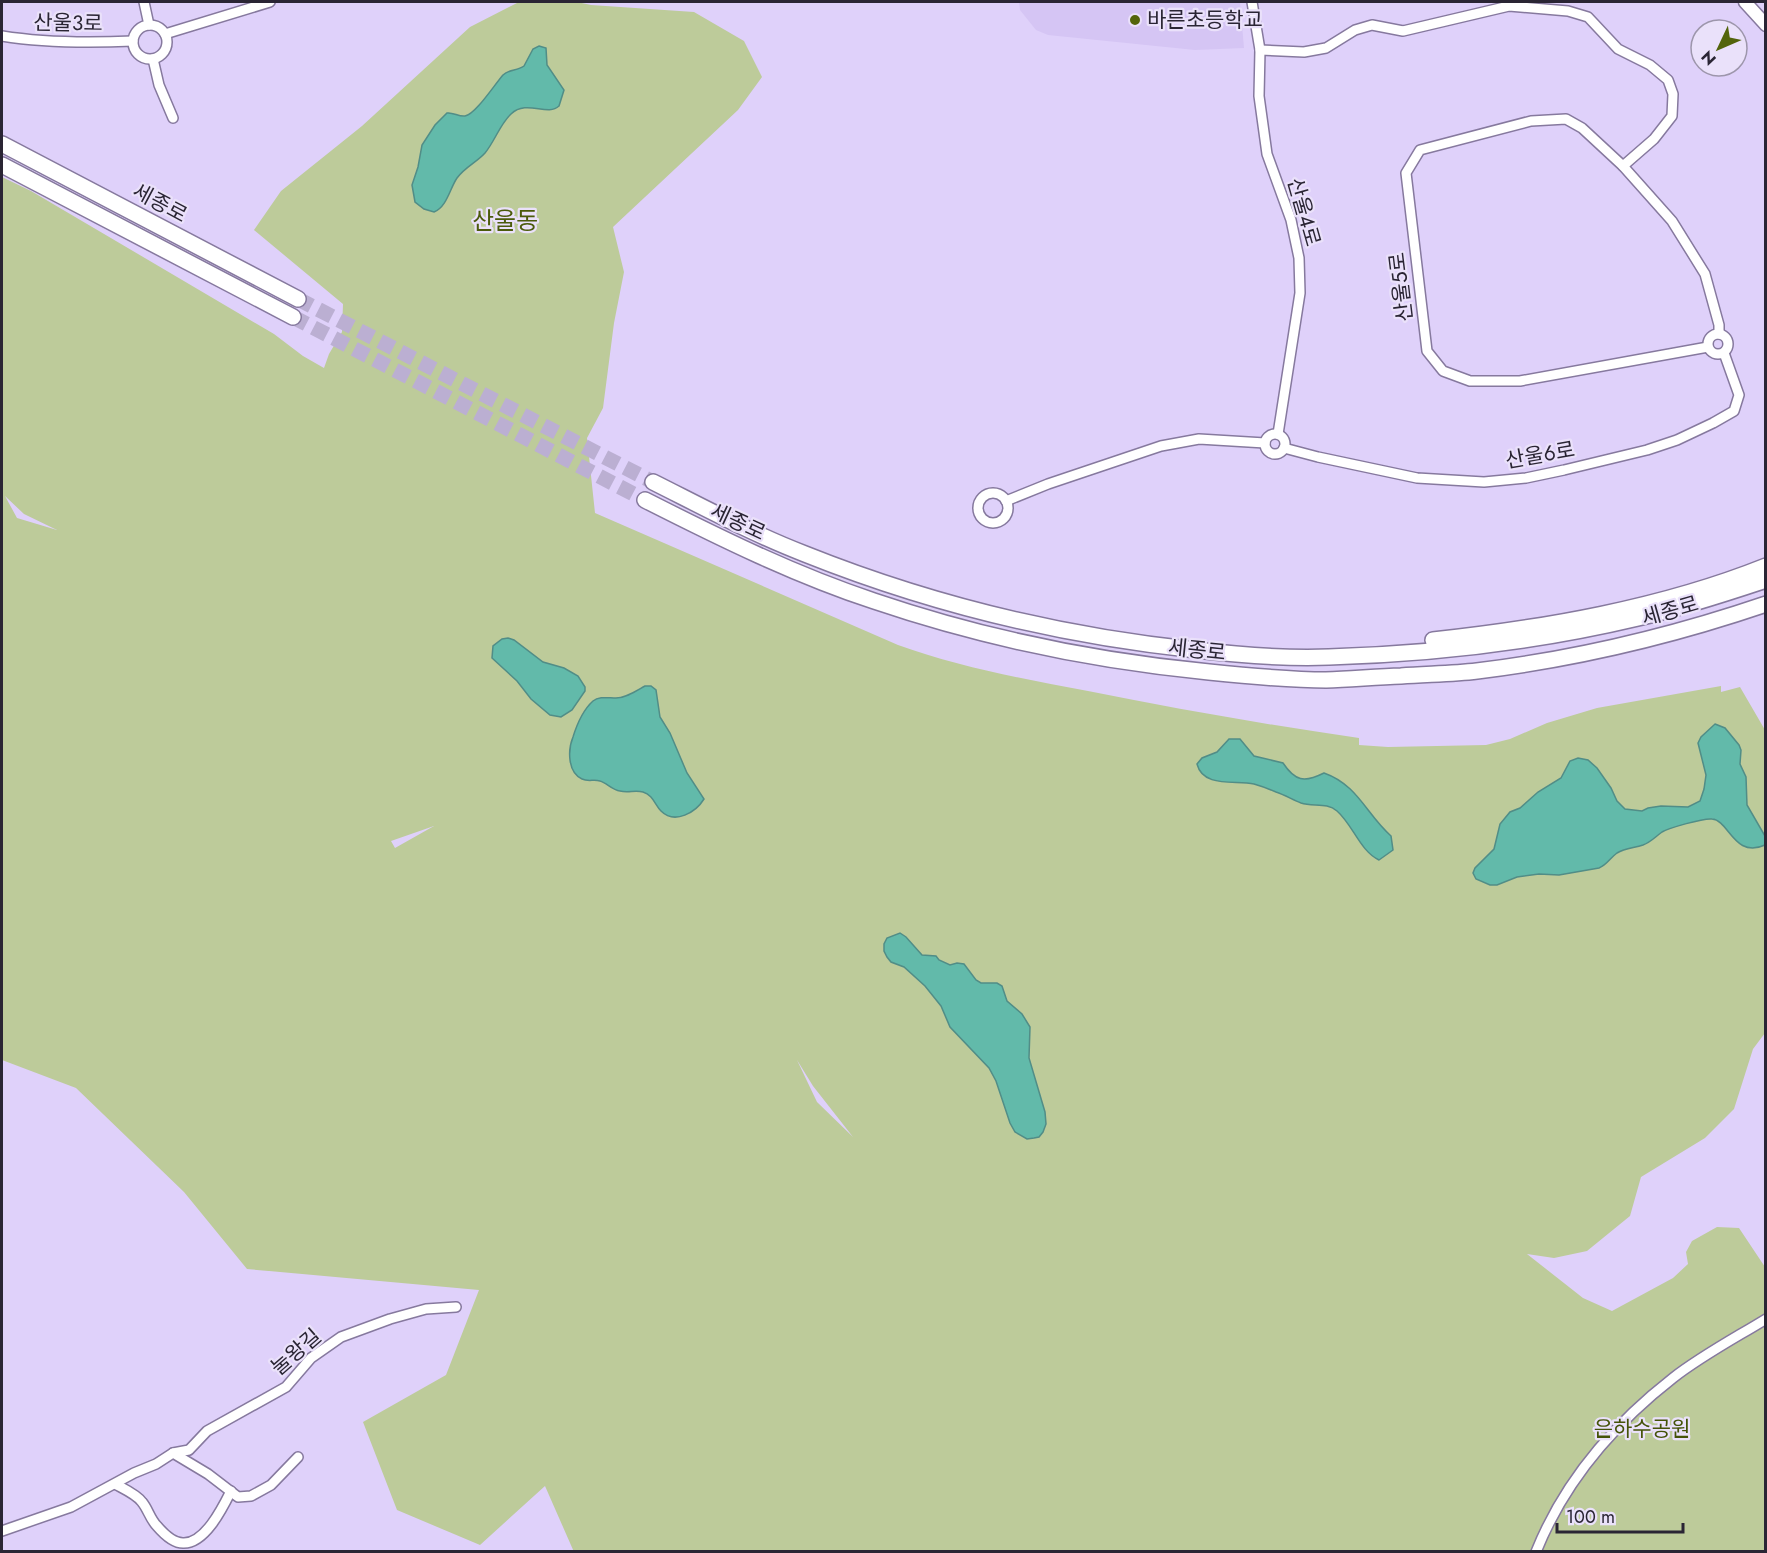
<svg xmlns="http://www.w3.org/2000/svg" width="1767" height="1553" font-family="Jost,'Noto Sans KR',sans-serif">
	<rect width="100%" height="100%" fill="#dfd1fa"/>
	<polygon fill="#d5c5f4" points="1019,2 1240,2 1244,48 1195,50 1048,35 1036,30 1020,10"/>
	<path fill="#bdcb9a" fill-rule="evenodd" d="M 519,2 L 577,2 L 591,5 L 694,12 L 744,41 L 762,77 L 738,110 L 613,227 L 624,272 L 614,323 L 603,408 L 587,438 L 595,513 L 898,645 C 959,667 1024,679 1088,691 C 1178,709 1268,725 1359,738 L 1359,745 L 1388,747 L 1486,745 L 1510,739 L 1547,723 L 1597,708 L 1721,686 L 1721,692 L 1740,687 L 1765,730 L 1765,1033 L 1753,1049 L 1734,1109 L 1705,1138 L 1641,1177 L 1630,1216 L 1587,1251 L 1554,1258 L 1527,1254 L 1583,1298 L 1612,1311 L 1673,1278 L 1688,1264 L 1686,1252 L 1692,1241 L 1717,1227 L 1739,1228 L 1765,1267 L 1765,1551 L 574,1552 L 545,1486 L 480,1545 L 397,1510 L 363,1422 L 446,1375 L 479,1290 L 247,1269 L 184,1192 L 76,1088 L 2,1060 L 2,177 L 31,191 L 274,334 L 303,356 L 324,368 L 329,354 L 342,332 L 343,304 L 254,230 L 281,191 L 362,126 L 470,27 ZM 5,496 L 24,514 L 57,530 L 17,518 ZM 434,826 L 395,848 L 391,841 ZM 797,1060 L 813,1086 L 853,1137 L 817,1102 Z"/>
	<g fill="#62baaa" stroke="#518d87" stroke-width="1.5">
		<path d="M 539,46 L 546,48 L 547,65 L 564,90 L 559,106 C 547,117 527,99 511,114 C 500,124 495,141 485,153 C 477,162 465,167 457,178 C 450,188 447,207 434,212 L 424,209 L 415,202 L 412,185 L 418,167 L 422,145 L 435,125 L 447,113 C 453,112 459,117 465,116 C 475,115 495,84 503,75 C 509,69 517,71 524,66 L 533,49 Z"/>
		<polygon points="508,638 514,640 543,662 564,668 578,676 585,687 585,691 572,710 561,717 550,715 531,699 517,681 492,658 493,646 502,639"/>
		<path d="M 645,686 L 651,686 L 656,690 L 660,717 L 670,733 L 687,773 L 704,799 C 696,812 675,825 661,811 C 655,805 653,795 643,792 C 635,790 628,793 620,791 C 612,790 607,783 600,781 C 594,779 588,782 582,779 C 567,772 568,749 573,737 C 577,724 583,710 593,701 C 599,696 608,698 616,698 C 626,698 636,691 645,686 Z"/>
		<path d="M 1715,724 L 1725,728 L 1739,745 L 1741,750 L 1740,764 L 1746,777 L 1747,805 L 1765,836 L 1765,845 C 1734,859 1729,820 1712,819 C 1703,818 1669,828 1662,832 C 1655,837 1651,842 1643,845 C 1634,848 1625,848 1617,853 C 1610,858 1607,865 1599,868 L 1559,875 L 1539,874 L 1517,877 L 1497,885 L 1490,885 L 1476,879 L 1473,873 L 1475,868 L 1494,849 L 1500,824 L 1510,812 L 1520,808 L 1538,792 L 1561,778 L 1570,761 L 1578,758 L 1588,760 L 1597,768 L 1611,788 L 1617,801 L 1625,809 L 1642,811 L 1648,808 L 1661,806 L 1688,807 L 1700,801 L 1704,789 L 1706,775 L 1698,743 L 1701,737 Z"/>
		<path d="M 1229,739 L 1240,739 L 1254,756 L 1283,763 C 1295,781 1304,783 1324,773 C 1358,785 1366,814 1391,836 L 1393,850 L 1379,860 C 1360,851 1353,825 1337,811 C 1327,802 1313,807 1301,803 C 1293,800 1285,795 1276,792 C 1269,789 1261,786 1254,784 C 1235,780 1203,788 1197,764 L 1202,758 L 1217,752 Z"/>
		<polygon points="900,933 906,937 922,955 936,956 939,960 950,965 957,963 964,964 976,980 981,983 997,983 1002,986 1007,1001 1022,1014 1030,1027 1029,1058 1045,1112 1046,1124 1043,1132 1039,1137 1034,1138 1027,1139 1015,1132 1010,1123 996,1081 989,1068 950,1027 941,1006 925,986 904,967 891,962 887,957 884,951 884,944 887,938"/>
	</g>
	<g fill="none" stroke-linecap="round" stroke-linejoin="round">
		<g stroke="#bbafd2" stroke-width="15" stroke-dasharray="15 8" stroke-linecap="butt">
			<polyline points="298,299 653,482"/>
			<polyline points="293,317 645,500"/>
		</g>
		<g stroke="#86799e" stroke-width="12">
			<g id="minor">
				<polyline points="144,2 149,25"/>
				<polyline points="1252,2 1260,50 1259,96 1267,154 1291,220 1299,258 1300,293 1278,434"/>
				<circle cx="150" cy="42" r="17"/>
				<polyline points="165,34 270,2"/>
				<path d="M 2,36 C 45,43 89,43 133,41"/>
				<polyline points="1260,50 1304,52 1326,48 1355,30 1372,25 1403,31 1509,6 1568,11 1588,17 1618,49 1650,65 1668,80 1673,94 1672,116 1654,139 1623,166 1582,128 1566,119 1531,121 1420,150 1406,173 1427,351 1443,371 1470,381 1520,381 1708,347"/>
				<polyline points="153,59 159,85 173,118"/>
				<polyline points="1623,166 1672,221 1705,274 1719,325 1719,334"/>
				<circle cx="1718" cy="344" r="10"/>
				<circle cx="1275" cy="444" r="10"/>
				<polyline points="1284,448 1318,457 1417,478 1484,482 1526,478 1564,470 1647,450 1677,440 1713,423 1734,411 1739,395 1724,353"/>
				<circle cx="993" cy="508" r="15"/>
				<polyline points="1006,501 1048,484 1161,446 1199,439 1265,443"/>
				<polyline points="173,1453 189,1450 207,1431 286,1387 311,1358 341,1337 390,1319 426,1309 456,1307"/>
				<path d="M 115,1484 C 124,1489 136,1494 142,1502 C 148,1509 150,1519 157,1526 C 163,1533 173,1543 183,1543 C 205,1544 223,1507 231,1491"/>
				<polyline points="2,1531 71,1507 134,1473 156,1464 173,1453 208,1474 238,1497 251,1496 271,1485 298,1457"/>
				<path d="M 1536,1552 C 1564,1482 1614,1424 1673,1378 C 1701,1356 1735,1338 1766,1319"/>
			</g>
		</g>
		<g stroke="#86799e" stroke-width="15">
			<polyline id="secondary" points="1745,2 1766,25"/>
		</g>
		<g stroke="#86799e" stroke-width="18">
			<g id="trunk">
				<polyline points="2,144 298,299"/>
				<polyline points="2,165 293,317"/>
				<path d="M 653,482 C 703,507 753,534 805,554 C 930,604 1062,636 1196,650 C 1240,655 1285,659 1329,657 C 1433,654 1537,642 1638,618 C 1681,608 1724,594 1766,580"/>
				<path d="M 645,500 C 720,538 795,575 874,601 C 983,638 1095,661 1209,672 C 1248,676 1287,680 1326,680 C 1351,679 1376,677 1401,676 C 1426,674 1452,674 1477,671 C 1575,659 1672,636 1766,604"/>
				<path d="M 1433,640 C 1544,628 1661,608 1766,566"/>
			</g>
		</g>
		<use href="#minor" stroke="#fff" stroke-width="9"/>
		<use href="#secondary" stroke="#fff" stroke-width="12"/>
		<use href="#trunk" stroke="#fff" stroke-width="15"/>
	</g>
	<circle fill="#53640b" stroke="#eae1fa" stroke-width="2" cx="1135" cy="20" r="6"/>
	<g text-anchor="middle" stroke-width="4.5" stroke-linejoin="round" paint-order="stroke">
		<g font-size="21" fill="#2a2534" stroke="#eae1fa" text-anchor="start">
			<text x="1147" y="27">바른초등학교</text>
		</g>
		<g font-size="21" fill="#2a2534" stroke="#eae1fa">
			<text transform="translate(68 23) rotate(1)" y="7">산울3로</text>
			<text transform="translate(160 203) rotate(28)" y="7">세종로</text>
			<text transform="translate(1304 212) rotate(74)" y="7">산울4로</text>
			<text transform="translate(1401 287) rotate(-97)" y="7">산울5로</text>
			<text transform="translate(1540 455) rotate(-10)" y="7">산울6로</text>
			<text transform="translate(738 522) rotate(25)" y="7">세종로</text>
			<text transform="translate(1670 611) rotate(-16)" y="7">세종로</text>
			<text transform="translate(1197 650) rotate(6)" y="7">세종로</text>
			<text transform="translate(296 1352) rotate(-41)" y="7">눌왕길</text>
		</g>
		<g font-size="21" fill="#445308" stroke="#eae1fa">
			<text x="1642" y="1436">은하수공원</text>
		</g>
		<g font-size="24" fill="#4b5b0b" stroke="#eae1fa">
			<text x="505" y="229">산울동</text>
		</g>
	</g>
	<rect width="1767" height="1553" fill="none" stroke="#2a2534" stroke-width="6"/>
	<g transform="translate(1719 48) rotate(226)"><circle r="28" fill="#eae1fa" stroke="#9d96ab" stroke-width="1.5"/>
	<path d="M0-4.5L10 22L0 15L-10 22Z" fill="#53640b"/>
	<text y="-9" font-size="16" font-weight="bold" text-anchor="middle" fill="#2a2534">N</text>
	</g>
	<path d="M1557 1523v9h126v-9" fill="none" stroke="#2a2534" stroke-width="3"/>
	<text x="1566" y="1523" font-size="18" fill="#2a2534" stroke="#eae1fa" stroke-width="4.5" paint-order="stroke">100 m</text>
</svg>
